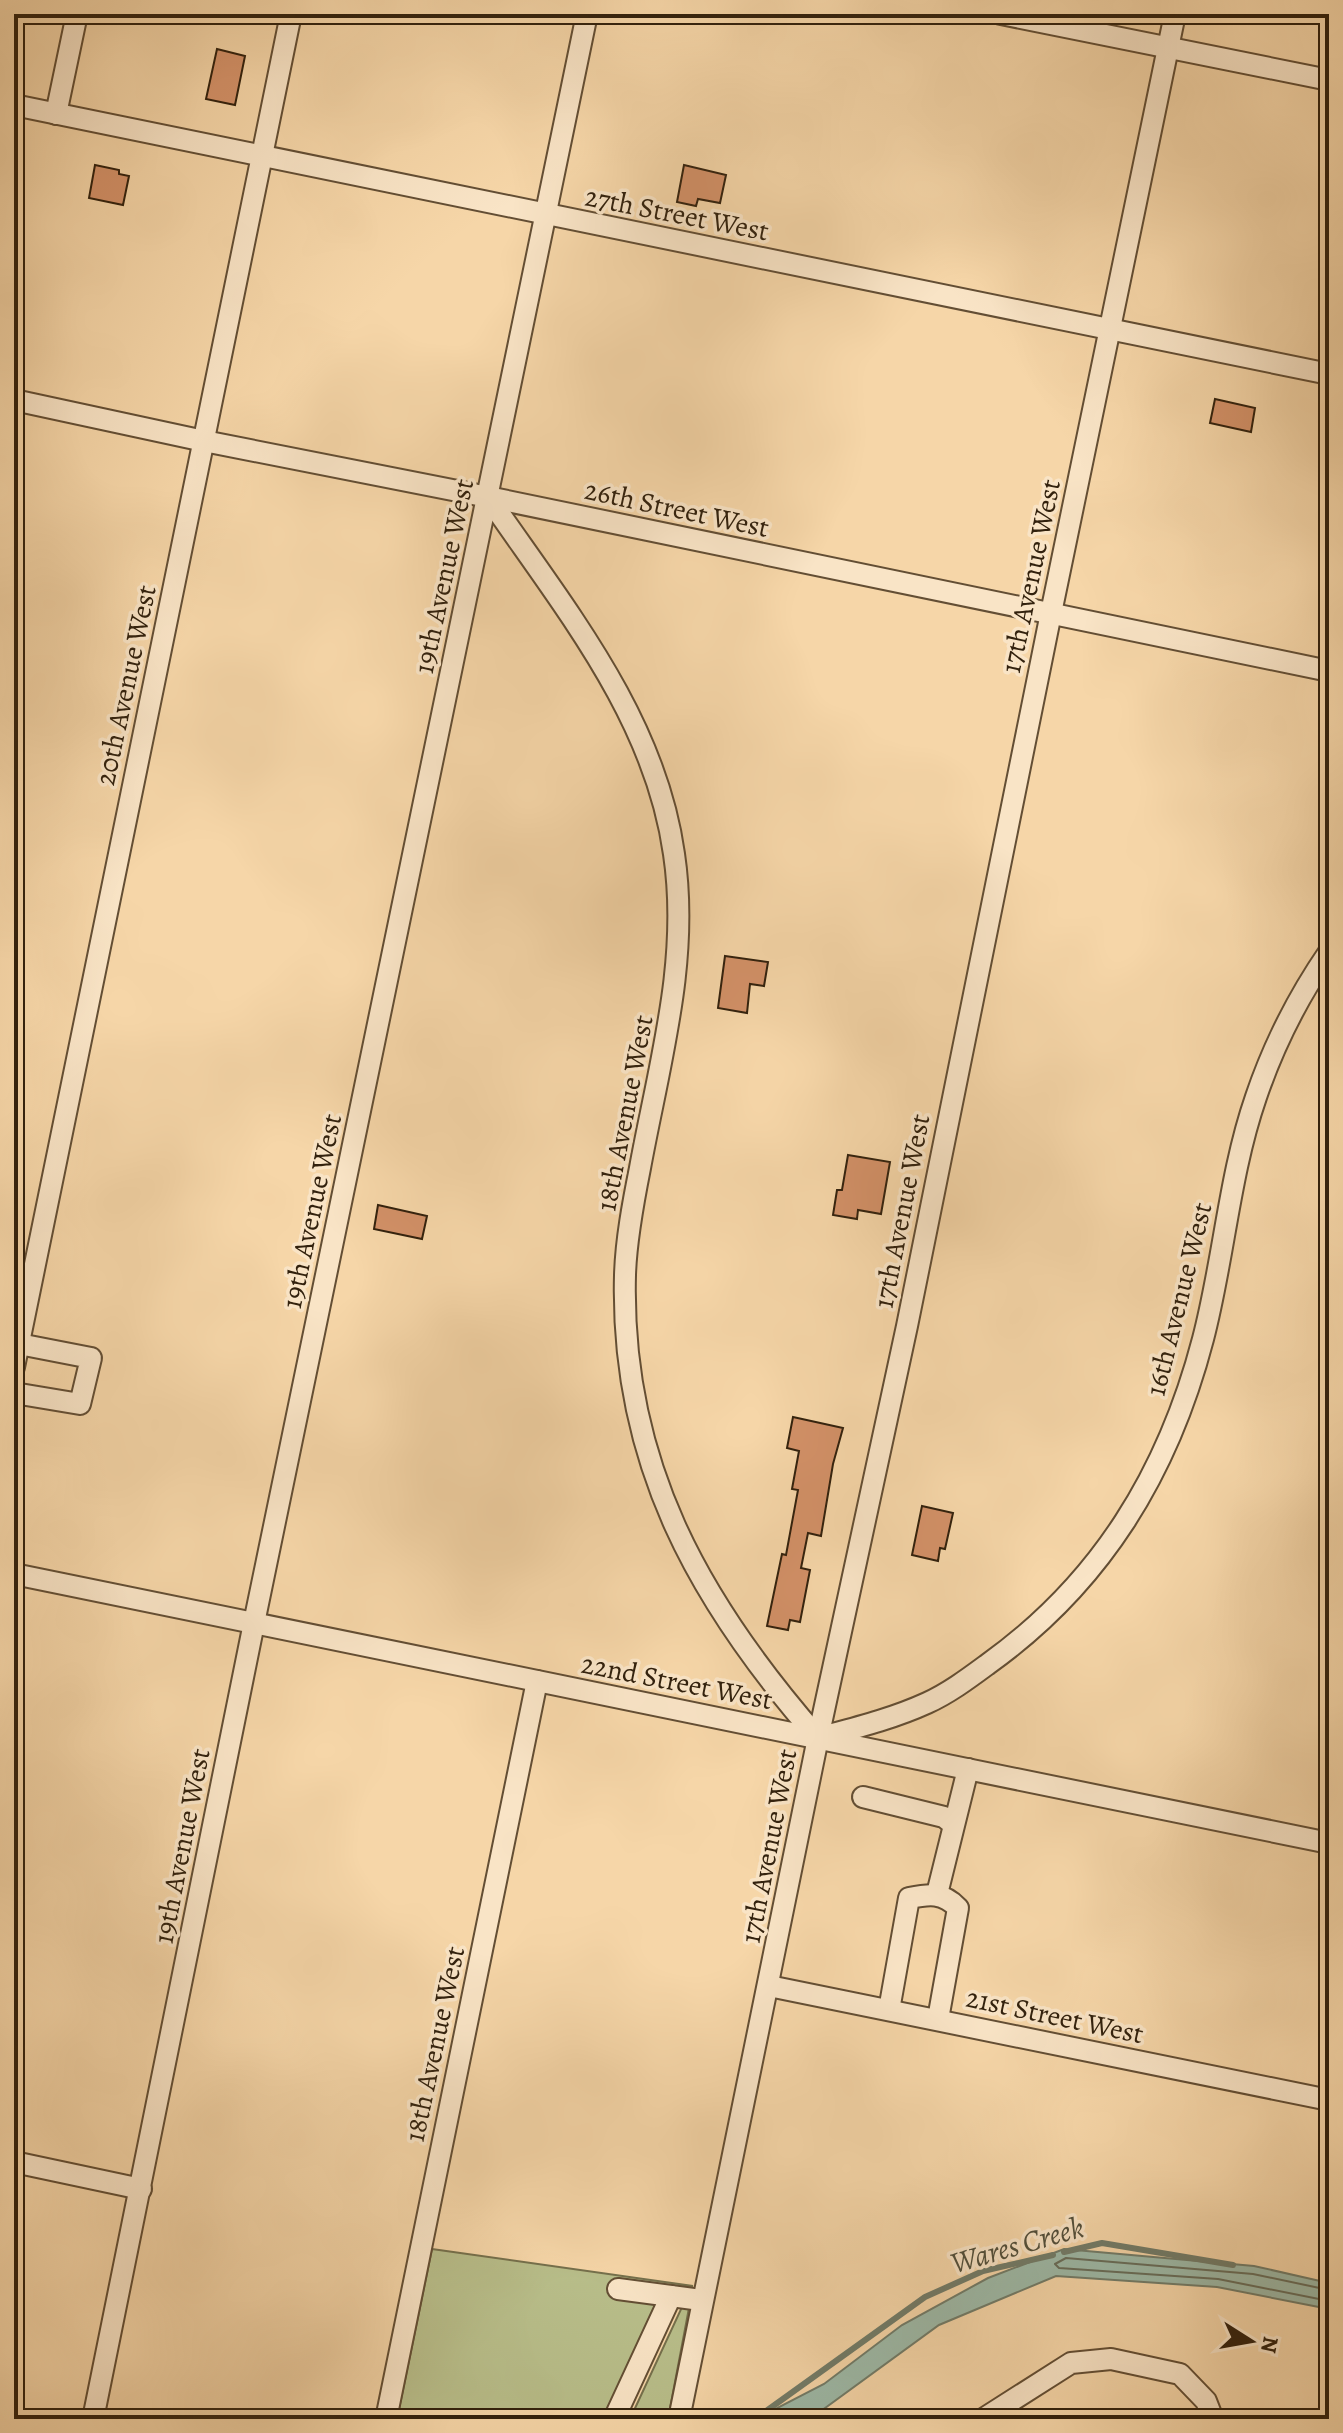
<svg xmlns="http://www.w3.org/2000/svg" width="1343" height="2433" font-family="Alegreya,serif">
	<rect width="100%" height="100%" fill="#f6d6a8"/>
	<filter id="stains"><feTurbulence type="fractalNoise" baseFrequency=".0025" numOctaves="4"/><feColorMatrix values="0 0 0 0 .2 0 0 0 0 .09 0 0 0 0 .02 0 0 0 .5 -.17"/></filter>
	<radialGradient id="worn" r=".72"><stop offset=".6" stop-color="#630" stop-opacity="0"/><stop offset="1" stop-color="#630" stop-opacity=".3"/></radialGradient>
	<g fill="#b8be8a" stroke="#75704c" stroke-width="2">
		<polygon points="432,2249 693,2286 675,2287 605,2419 397,2419"/>
		<polygon points="682,2307 689,2308 668,2419 630,2419"/>
	</g>
	<polygon fill="#9db9a7" stroke="#727c69" stroke-width="2" points="1064,2249 1254,2266 1329,2283 1329,2309 1217,2287 1056,2276 939,2325 810,2419 756,2419 824,2384 902,2325 988,2278"/>
	<g fill="none" stroke-linecap="round" stroke-linejoin="round">
		<polyline stroke="#686d5a" stroke-width="2" points="1329,2290 1253,2274 1066,2258 1055,2264 1059,2268 1218,2279 1329,2301"/>
		<g stroke="#727c69" stroke-width="6">
			<polyline points="1064,2252 1102,2243 1233,2265"/>
			<polyline points="755,2419 925,2297 983,2271 1053,2255"/>
		</g>
	</g>
	<g fill="#d39168" stroke="#32210d" stroke-width="2">
		<polygon points="217,49 245,56 235,105 206,99"/>
		<polygon points="95,165 119,170 119,174 129,176 123,205 89,198"/>
		<polygon points="684,165 726,175 720,203 698,199 696,206 677,202"/>
		<polygon points="1215,399 1255,408 1251,432 1210,423"/>
		<polygon points="725,956 768,962 764,986 750,984 747,1013 718,1008"/>
		<polygon points="848,1155 890,1162 881,1214 858,1210 857,1219 833,1215 837,1190 842,1190"/>
		<polygon points="378,1205 427,1216 422,1239 374,1229"/>
		<polygon points="793,1417 843,1428 833,1464 821,1536 808,1533 801,1568 810,1570 800,1622 790,1620 788,1630 767,1626 782,1554 786,1555 798,1490 792,1489 799,1451 787,1448"/>
		<polygon points="922,1506 953,1513 945,1549 940,1548 938,1561 912,1555"/>
	</g>
	<g fill="none" stroke-linecap="round" stroke-linejoin="round">
		<g stroke="#634e34" stroke-width="24">
			<g id="minor">
				<polyline points="1001,14 1329,80"/>
				<polyline points="14,105 1329,374"/>
				<polyline points="56,114 77,14"/>
				<polyline points="14,400 204,441 488,497 1329,671"/>
				<path d="M 488,497 C 564,608 655,717 674,854 C 690,961 659,1064 640,1168 C 633,1203 626,1240 625,1275 C 620,1462 699,1602 818,1738 C 855,1728 892,1719 927,1703 C 949,1693 969,1678 988,1664 C 1101,1583 1168,1473 1203,1339 C 1224,1259 1229,1175 1256,1097 C 1274,1044 1298,997 1329,952"/>
				<polyline points="14,1367 291,14"/>
				<polyline points="14,1393 80,1404 91,1358 19,1344"/>
				<polyline points="14,1574 1329,1843"/>
				<polyline points="863,1797 944,1817 953,1824"/>
				<polyline points="937,1894 968,1769"/>
				<polyline points="769,1986 1329,2100"/>
				<path d="M 889,2010 L 909,1898 C 929,1894 943,1892 958,1908 L 938,2019"/>
				<polyline points="14,2162 141,2189"/>
				<polyline points="618,2289 671,2296"/>
				<polyline points="93,2419 254,1623 587,14"/>
				<polyline points="386,2419 537,1681"/>
				<polyline points="614,2419 671,2296 701,2300"/>
				<polyline points="679,2419 818,1738 907,1326 1051,613 1175,14"/>
				<polyline points="983,2419 1071,2363 1111,2359 1180,2374 1206,2401 1213,2419"/>
			</g>
		</g>
		<use href="#minor" stroke="#f9e4c6" stroke-width="20"/>
	</g>
	<g text-anchor="middle" stroke-width="7" stroke-linejoin="round" paint-order="stroke">
		<g font-size="28" fill="#32210d" stroke="#f9e4c6">
			<text transform="translate(677 213) rotate(11)" y="10">27th Street West</text>
			<text transform="translate(677 508) rotate(12)" y="10">26th Street West</text>
			<text transform="translate(443 576) rotate(-78)" y="10">19th Avenue West</text>
			<text transform="translate(1030 576) rotate(-78)" y="10">17th Avenue West</text>
			<text transform="translate(125 685) rotate(-78)" y="10">20th Avenue West</text>
			<text transform="translate(624 1113) rotate(-79)" y="10">18th Avenue West</text>
			<text transform="translate(311 1211) rotate(-78)" y="10">19th Avenue West</text>
			<text transform="translate(901 1211) rotate(-79)" y="10">17th Avenue West</text>
			<text transform="translate(1178 1299) rotate(-76)" y="10">16th Avenue West</text>
			<text transform="translate(677 1681) rotate(11)" y="10">22nd Street West</text>
			<text transform="translate(181 1846) rotate(-79)" y="10">19th Avenue West</text>
			<text transform="translate(768 1846) rotate(-79)" y="10">17th Avenue West</text>
			<text transform="translate(1055 2015) rotate(12)" y="10">21st Street West</text>
			<text transform="translate(434 2044) rotate(-78)" y="10">18th Avenue West</text>
		</g>
		<g font-size="30" font-style="italic" fill="#524f3b" stroke="#f9e4c6">
			<text transform="translate(1017 2245) rotate(-16)" y="10">Wares Creek</text>
		</g>
	</g>
	<rect width="1343" height="2433" fill="none" stroke="#f6d6a8" stroke-width="48"/>
	<rect x="16" y="16" width="1311" height="2401" fill="none" stroke="#32210d" stroke-width="4"/>
	<rect x="24" y="24" width="1295" height="2385" fill="none" stroke="#32210d" stroke-width="2"/>
	<g transform="translate(1251 2341) rotate(101)" stroke="#f9e4c6" stroke-width="6" paint-order="stroke">
	<path d="M0-6L14 30L0 20L-14 30Z" fill="#32210d"/>
	<text y="-12" font-size="22" font-weight="bold" text-anchor="middle" fill="#32210d">N</text>
	</g>
	<rect width="100%" height="100%" filter="url(#stains)"/>
	<rect width="100%" height="100%" fill="url(#worn)"/>
</svg>
